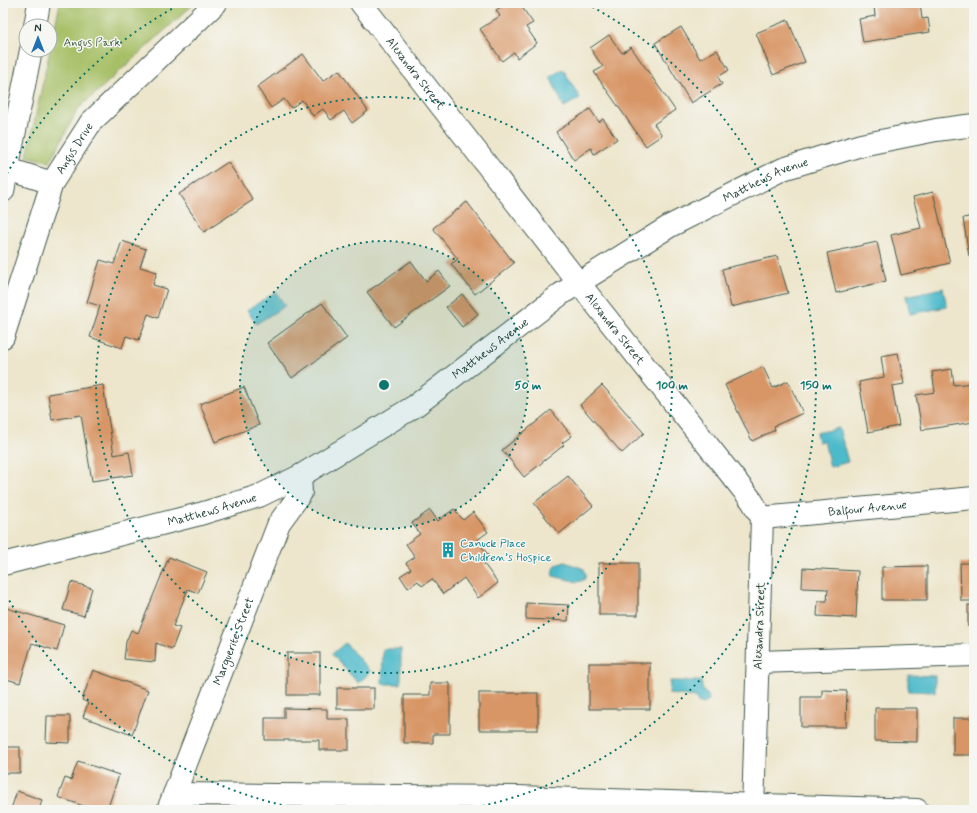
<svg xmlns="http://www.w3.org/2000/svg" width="977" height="813" font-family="Mynerve,sans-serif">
	<rect width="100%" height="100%" fill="#f6f6f2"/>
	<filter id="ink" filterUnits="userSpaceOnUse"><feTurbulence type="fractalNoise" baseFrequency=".025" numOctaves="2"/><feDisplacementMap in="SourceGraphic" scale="8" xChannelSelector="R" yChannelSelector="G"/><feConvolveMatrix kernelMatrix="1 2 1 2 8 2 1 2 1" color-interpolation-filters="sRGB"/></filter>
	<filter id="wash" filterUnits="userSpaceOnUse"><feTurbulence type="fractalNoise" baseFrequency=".012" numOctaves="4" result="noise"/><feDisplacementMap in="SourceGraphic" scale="16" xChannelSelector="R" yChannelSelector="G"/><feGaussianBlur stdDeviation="0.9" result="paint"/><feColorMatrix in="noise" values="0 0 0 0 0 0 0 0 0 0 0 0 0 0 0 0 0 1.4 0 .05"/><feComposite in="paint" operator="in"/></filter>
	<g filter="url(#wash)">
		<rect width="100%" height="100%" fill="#ede6cc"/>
		<polygon fill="#a7c067" stroke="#637e4e" points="60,3 195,3 78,109 50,162 27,156"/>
		<g fill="#4ebaca" stroke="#367c7f">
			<polygon points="563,69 580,98 564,107 550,77"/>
			<polygon points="943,288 947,307 910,314 906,296"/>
			<polygon points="276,292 285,306 256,324 247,310"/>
			<polygon points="839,428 848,462 830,467 824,441 818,442 816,433"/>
			<polygon points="565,562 584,569 586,575 584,580 578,582 553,576 552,573 556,565"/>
			<polygon points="345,643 371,672 358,683 332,654"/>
			<polygon points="383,649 401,649 401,684 382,684"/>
			<polygon points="908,675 935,676 935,692 908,691"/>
			<polygon points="670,681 701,681 703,691 708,695 709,700 703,704 698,702 696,697 669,694"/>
		</g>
		<g id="blocks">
			<g fill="#d89666">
				<polygon points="507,3 519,3 533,23 526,27 537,43 517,58 514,52 502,61 480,29 500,16 496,10"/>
				<polygon points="896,3 920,3 922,19 928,18 930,32 863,42 859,19 875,16 874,6"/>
				<polygon points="788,20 805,62 773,75 756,33"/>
				<polygon points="681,27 700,59 717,50 729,70 718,77 722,84 691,103 655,43"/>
				<polygon points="609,35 622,53 631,47 675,110 654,124 662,135 646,146 594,72 603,67 590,48"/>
				<polygon points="303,54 323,81 339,70 368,111 352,123 344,111 331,120 323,109 313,116 302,100 291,108 284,99 271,108 257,87"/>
				<polygon points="590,109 599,122 603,119 617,139 594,154 591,148 574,160 556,132"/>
				<polygon points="228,162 253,200 204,232 179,194"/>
				<polygon points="933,192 950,263 901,275 891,235 921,228 913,197"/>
				<polygon points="467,202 514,263 475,294 451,264 458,259 433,228"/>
				<polygon points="974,216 974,256 969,256 963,218"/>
				<polygon points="122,241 146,249 140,267 157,272 153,285 167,289 158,318 148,314 139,340 126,336 122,348 90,337 100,306 87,302 100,260 114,264"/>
				<polygon points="877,242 886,281 836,293 827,253"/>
				<polygon points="777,256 788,293 731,307 722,269"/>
				<polygon points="411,261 426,281 439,271 450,286 394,327 367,292"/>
				<polygon points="462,294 478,314 462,327 446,307"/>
				<polygon points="322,303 347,338 292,378 267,343"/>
				<polygon points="898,353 904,384 892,386 899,426 868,432 859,382 884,377 881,356"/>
				<polygon points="763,367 773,388 788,381 803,413 774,426 775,430 752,441 725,385"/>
				<polygon points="952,369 954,385 974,383 974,422 922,430 916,395 935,392 932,372"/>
				<polygon points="103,385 114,455 129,452 133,475 92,481 81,415 52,420 48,394"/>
				<polygon points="602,385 644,433 622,453 580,405"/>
				<polygon points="244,387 259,425 215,442 200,404"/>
				<polygon points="551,410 572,436 562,443 564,445 524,477 502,450"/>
				<polygon points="568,476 593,506 559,534 534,503"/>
				<polygon points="454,509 463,520 473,512 488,532 477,540 491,559 484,564 498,583 478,598 464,578 443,594 432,579 422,586 418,581 408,588 400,576 411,569 406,563 415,557 406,544 420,534 412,523 430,510 438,521"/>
				<polygon points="169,557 207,572 198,593 188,589 173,626 180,628 172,649 156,643 155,662 124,659 126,642 131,630 138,633"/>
				<rect x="599" y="563" width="39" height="52"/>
				<polygon points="960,563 974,563 974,601 961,601"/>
				<polygon points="927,566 927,600 882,600 882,567"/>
				<polygon points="803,568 858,571 856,618 817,616 818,601 827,601 828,589 802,588"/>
				<polygon points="71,582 92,588 84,616 63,610"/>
				<polygon points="526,603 569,605 568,621 526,619"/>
				<rect x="968" y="605" width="6" height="21"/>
				<polygon points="3,607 64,625 57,651 32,643 20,683 3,678"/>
				<rect x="287" y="653" width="33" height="42"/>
				<rect x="589" y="663" width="61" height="46"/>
				<polygon points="93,670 148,690 132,735 83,717 88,703 82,700"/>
				<polygon points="430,683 450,683 450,734 433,734 433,743 404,743 404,695 430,695"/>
				<rect x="337" y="688" width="37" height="21"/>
				<polygon points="822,690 847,691 846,727 801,727 801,697 822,697"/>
				<rect x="479" y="693" width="59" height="37"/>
				<polygon points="284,708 327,709 327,719 349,719 349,750 319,750 319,740 265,740 265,718 284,718"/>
				<polygon points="875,708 917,708 917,742 875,741"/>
				<polygon points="47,716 70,716 70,743 46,742"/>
				<rect x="953" y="718" width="21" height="37"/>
				<rect x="3" y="747" width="17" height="26"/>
				<polygon points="78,761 119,775 107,810 95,810 58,797 65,778 71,780"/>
				<polygon points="17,791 42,800 39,810 11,809"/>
			</g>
		</g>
	</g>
	<g filter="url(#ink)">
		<use href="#blocks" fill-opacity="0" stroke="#3e564b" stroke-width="1"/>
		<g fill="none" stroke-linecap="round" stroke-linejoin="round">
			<g stroke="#3e564b" stroke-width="24">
				<g id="minor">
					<path id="s1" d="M 361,3 L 578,282 L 752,501 L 762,518 L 753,810"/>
					<polyline points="35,26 39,3"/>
					<polyline points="8,169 52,183"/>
					<polyline points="3,191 31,50"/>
					<path id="s2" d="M 3,337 L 52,183 L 91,122 L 216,3"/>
					<path id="s3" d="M 762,518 L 974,498"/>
					<path id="s4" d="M 3,564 L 200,514 L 259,496 L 300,476 L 415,406 L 561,294 L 670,226 L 783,169 L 861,145 L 936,130 L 974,125"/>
					<polyline points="758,662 974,655"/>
					<polyline points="174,794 517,797 917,810"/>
					<path id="s5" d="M 168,810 L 279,523 L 301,493 L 300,476"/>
				</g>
			</g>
			<use href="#minor" stroke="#fff" stroke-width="22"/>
		</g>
	</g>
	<circle cx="384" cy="385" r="144" fill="#0f766e" fill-opacity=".12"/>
	<g fill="none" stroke="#0f766e" stroke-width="2" stroke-dasharray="2 4">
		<circle cx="384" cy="385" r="144"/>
		<circle cx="384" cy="385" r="288"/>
		<path d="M305 810A432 432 0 0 1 4 591M4 179A432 432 0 0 1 181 4M587 4A432 432 0 0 1 463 810"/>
	</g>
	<defs>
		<g id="building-bare" transform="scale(1.2)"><path d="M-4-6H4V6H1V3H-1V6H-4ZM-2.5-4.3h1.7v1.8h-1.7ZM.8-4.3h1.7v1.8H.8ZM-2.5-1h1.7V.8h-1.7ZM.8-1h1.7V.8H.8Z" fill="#0f9aa8" stroke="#f6f6f2" stroke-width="2.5" paint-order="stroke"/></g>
	</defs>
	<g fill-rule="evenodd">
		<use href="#building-bare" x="448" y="550"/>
	</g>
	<g text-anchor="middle" stroke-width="3" stroke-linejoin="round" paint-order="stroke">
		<g font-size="12" fill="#415e41" stroke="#f6f6f2">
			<text x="92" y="46">Angus Park</text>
		</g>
		<g font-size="12" fill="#1f3d34" stroke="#f6f6f2">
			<text dy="4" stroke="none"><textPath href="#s1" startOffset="89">Alexandra Street</textPath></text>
			<text dy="4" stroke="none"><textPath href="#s2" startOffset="203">Angus Drive</textPath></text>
			<text dy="4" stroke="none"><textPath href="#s4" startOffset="864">Matthews Avenue</textPath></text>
			<text dy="4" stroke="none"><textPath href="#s1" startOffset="413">Alexandra Street</textPath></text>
			<text dy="4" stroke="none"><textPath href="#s4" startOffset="540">Matthews Avenue</textPath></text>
			<text dy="4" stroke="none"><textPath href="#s4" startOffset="216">Matthews Avenue</textPath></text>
			<text dy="4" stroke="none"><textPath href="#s3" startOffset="106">Balfour Avenue</textPath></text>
			<text transform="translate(759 626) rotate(-88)" y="4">Alexandra Street</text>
			<text dy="4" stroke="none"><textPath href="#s5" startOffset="181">Marguerite Street</textPath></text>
		</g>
		<g font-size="12" fill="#0d838f" stroke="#f6f6f2" text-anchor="start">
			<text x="460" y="547">Canuck Place<tspan x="460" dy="14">Children’s Hospice</tspan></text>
		</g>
	</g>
	<circle cx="384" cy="385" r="6" fill="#0f766e" stroke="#f6f6f2" stroke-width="2"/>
	<g font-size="12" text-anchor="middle" font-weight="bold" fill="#0f766e" stroke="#f6f6f2" stroke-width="3" stroke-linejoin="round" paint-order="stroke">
		<text x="528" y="389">50 m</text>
		<text x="672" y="389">100 m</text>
		<text x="816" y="389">150 m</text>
	</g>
	<rect width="977" height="813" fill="none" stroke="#f6f6f2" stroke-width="16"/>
	<g transform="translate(38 38)"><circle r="19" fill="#f6f6f2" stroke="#a0aca6"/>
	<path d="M0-3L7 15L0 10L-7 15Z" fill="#1f6fb2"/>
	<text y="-6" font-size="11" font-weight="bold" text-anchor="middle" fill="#1f3d34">N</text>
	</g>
</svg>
